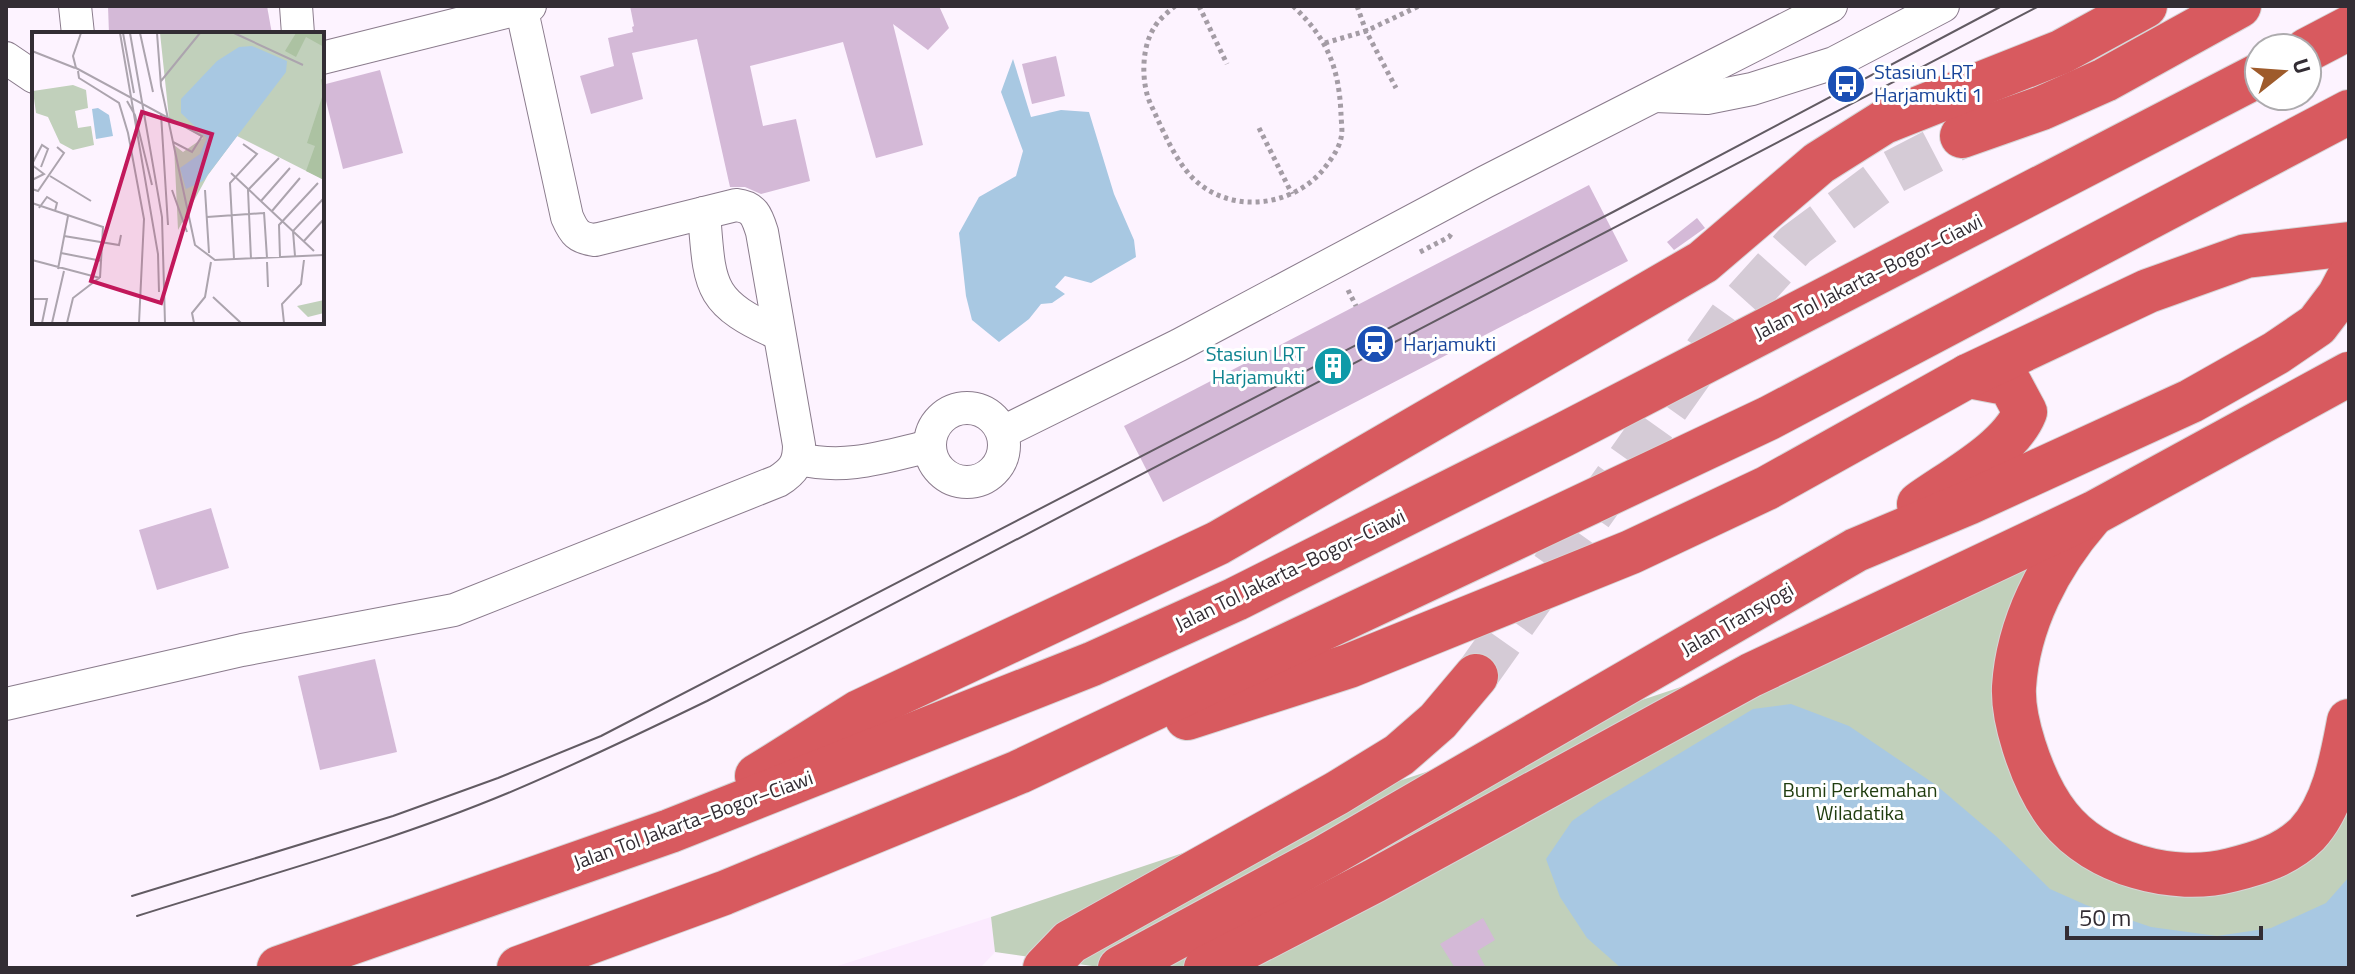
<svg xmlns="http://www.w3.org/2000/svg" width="2355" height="974" font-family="'Titillium Web',sans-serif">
	<rect width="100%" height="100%" fill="#fdf3ff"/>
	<polygon fill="#fbeafe" points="991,917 995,952 980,968 831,968"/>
	<polygon fill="#c1d0bb" points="2063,527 2030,583 2033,788 2183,883 2349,792 2349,968 1106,968 995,952 991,917 1831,637"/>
	<g fill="#a8c8e2">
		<polygon points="1013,59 1031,117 1061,110 1089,112 1114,194 1134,240 1136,257 1091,283 1065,276 1055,287 1065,294 1052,303 1041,304 1029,319 999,342 972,320 966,296 959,233 979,197 1016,176 1023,151 1001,92"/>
		<polygon points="1791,704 1849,726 1936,785 1997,837 2050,889 2086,905 2151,927 2217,936 2271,928 2326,903 2349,877 2349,968 1621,968 1587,938 1560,897 1546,859 1572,821 1599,802 1753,709"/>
	</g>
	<g fill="#d4b9d7">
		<polygon points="108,6 267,6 272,34 109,34"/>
		<polygon points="630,6 939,6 949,28 928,50 893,24 923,145 876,158 843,42 750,66 763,126 796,119 810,181 761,194 745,187 730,187 697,39 632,53 643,99 591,114 580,76 614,66 608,38 633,32 632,27 634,26"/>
		<polygon points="1056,56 1065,96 1032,104 1022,64"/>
		<polygon points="380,70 403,153 343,169 322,85"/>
		<polygon points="1589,185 1628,261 1163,502 1124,426"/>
		<polygon points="1697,218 1705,228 1674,250 1667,242"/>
		<polygon points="211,508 229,568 157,590 139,530"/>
		<polygon points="375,659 397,752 320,770 298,676"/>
		<polygon points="1483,918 1495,940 1477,951 1486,968 1455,968 1440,944"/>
	</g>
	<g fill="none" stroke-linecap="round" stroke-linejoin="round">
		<polyline stroke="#d5cbd6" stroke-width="44" stroke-dasharray="44 22" stroke-linecap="butt" points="1476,676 1733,314 1795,245 1893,172 1962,136"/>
		<g stroke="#8a7b8c" stroke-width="34">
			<g id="minor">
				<polyline points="75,6 78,34"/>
				<polyline points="296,6 298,34"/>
				<polyline points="6,58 34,77"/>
				<polyline points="322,58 530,6"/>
				<polyline points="1655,96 1707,98 1752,89 1834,63 1943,6"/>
				<path d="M 704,213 C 710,287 707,302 779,334"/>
				<circle cx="967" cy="445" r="37"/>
				<polyline points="1003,432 1179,345 1485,182 1831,6"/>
				<path d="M 799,459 C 847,470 883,457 930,446"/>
				<path d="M 6,704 L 242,650 L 454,610 L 778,481 C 794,471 799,463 799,445 L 762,232 C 757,216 754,207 736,205 L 595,240 C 578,238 574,233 567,217 L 521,6"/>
			</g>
		</g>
		<g stroke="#d6d5d6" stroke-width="46">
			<g id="highway">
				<polyline points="2307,50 2349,28"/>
				<polyline points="1962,136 2042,108 2105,80 2239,6"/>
				<path d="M 1919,504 C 1952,480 2010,450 2025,412 L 2010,384 L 1968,376"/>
				<path d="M 2090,517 C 2049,564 2018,624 2014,687 C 2013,707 2018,727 2024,746 C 2032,771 2043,797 2059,817 C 2096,864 2174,885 2231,870 C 2259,863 2286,855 2307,834 C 2334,805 2342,758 2349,721"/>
				<polyline points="1187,718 1349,666 1631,552 1767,488 1968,376 2148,291 2246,256 2349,244"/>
				<polyline points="757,776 859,712 1218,543 1703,262 1819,163 1884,122 2061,52 2145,6"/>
				<polyline points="279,968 670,831 1092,664 1236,599 1563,435 2259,75"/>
				<polyline points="519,968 724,893 1019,772 1769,418 2349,112"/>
				<polyline points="1045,968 1070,942 1337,793 1399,755 1438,721 1476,676"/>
				<polyline points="1120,968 1325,857 1856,550 1968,503 2191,401 2276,353 2317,325 2339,296 2349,277"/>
				<polyline points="1206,968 1374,881 1751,675 2094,513 2349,374"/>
			</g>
		</g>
		<g stroke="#a49ca5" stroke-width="5" stroke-dasharray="4 4" stroke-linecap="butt">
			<path d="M 1175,6 C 1168,12 1158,20 1154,28 C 1141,48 1141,84 1151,105 C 1162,128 1172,154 1189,174 C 1225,215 1290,209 1323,170 C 1330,161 1339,149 1341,138 C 1343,131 1341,121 1341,114 C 1339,67 1327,38 1293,6"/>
			<polyline points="1199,6 1227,64"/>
			<polyline points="1357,6 1366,31 1419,6"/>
			<polyline points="1325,43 1366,31 1396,88"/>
			<polyline points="1259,128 1292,194"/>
			<polyline points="1420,252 1449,237 1452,233"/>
			<polyline points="1348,290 1356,306"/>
		</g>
		<use href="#minor" stroke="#fff" stroke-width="32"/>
		<use href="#highway" stroke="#d85a5f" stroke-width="44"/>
		<g stroke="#625b63" stroke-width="2">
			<polyline points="132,896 393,816 498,778 601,736 1613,212 2002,6"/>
			<path d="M 137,916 C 260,877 388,843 508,793 C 575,765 641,733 707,701 L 2039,6"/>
		</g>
	</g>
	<defs>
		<g id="bus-disc" transform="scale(2)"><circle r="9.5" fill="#1a4fb4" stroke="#fff"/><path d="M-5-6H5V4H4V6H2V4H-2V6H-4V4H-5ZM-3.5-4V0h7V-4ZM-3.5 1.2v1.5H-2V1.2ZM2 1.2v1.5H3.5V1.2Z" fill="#fff"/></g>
		<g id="station-disc" transform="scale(2)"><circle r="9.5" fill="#1a4fb4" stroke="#fff"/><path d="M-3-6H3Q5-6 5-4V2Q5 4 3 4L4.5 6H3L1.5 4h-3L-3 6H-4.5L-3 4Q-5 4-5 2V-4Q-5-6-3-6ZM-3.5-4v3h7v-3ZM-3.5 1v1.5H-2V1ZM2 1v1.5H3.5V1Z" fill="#fff"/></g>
		<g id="building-disc" transform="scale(2)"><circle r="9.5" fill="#0f9aa8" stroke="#fff"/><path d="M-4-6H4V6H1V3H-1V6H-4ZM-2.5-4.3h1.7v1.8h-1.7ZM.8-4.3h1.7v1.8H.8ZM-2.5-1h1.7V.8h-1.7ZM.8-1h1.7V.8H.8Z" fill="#fff"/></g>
	</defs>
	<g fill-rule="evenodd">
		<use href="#bus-disc" x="1846" y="84"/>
		<use href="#station-disc" x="1375" y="344"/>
		<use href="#building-disc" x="1333" y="366"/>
	</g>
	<g text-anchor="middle" stroke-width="6" stroke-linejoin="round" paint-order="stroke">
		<g font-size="20" fill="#164399" stroke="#fff" text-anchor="start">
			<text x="1874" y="79">Stasiun LRT<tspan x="1874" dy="23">Harjamukti 1</tspan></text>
			<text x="1403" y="351">Harjamukti</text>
		</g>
		<g font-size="20" fill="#332d34" stroke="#fff">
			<text transform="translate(1868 277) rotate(-27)" y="7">Jalan Tol Jakarta–Bogor–Ciawi</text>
			<text transform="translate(1290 570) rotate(-26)" y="7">Jalan Tol Jakarta–Bogor–Ciawi</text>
			<text transform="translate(1737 619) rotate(-30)" y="7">Jalan Transyogi</text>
			<text transform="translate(693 820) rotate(-20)" y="7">Jalan Tol Jakarta–Bogor–Ciawi</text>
		</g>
		<g font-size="20" fill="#0d838f" stroke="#fff" text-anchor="end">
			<text x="1305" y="361">Stasiun LRT<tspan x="1305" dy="23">Harjamukti</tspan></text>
		</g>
		<g font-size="20" fill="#203d0f" stroke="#fff">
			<text x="1860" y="797">Bumi Perkemahan<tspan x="1860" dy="23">Wiladatika</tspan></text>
		</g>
	</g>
	<g transform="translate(32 32)">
		<rect width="292" height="292" fill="#fdf3ff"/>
		<path d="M 128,1 L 292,1 L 292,148 L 205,104 L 176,143 L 146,198 L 142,113 L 151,120 L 171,106 L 137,86 ZM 41,53 L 54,58 L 56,76 L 43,79 L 46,96 L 59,94 L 62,113 L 41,118 L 28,111 L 16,85 L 4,81 L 1,59 ZM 292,268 L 292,281 L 276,285 L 265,274 Z" fill="#c1d0bb"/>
		<path d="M 264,1 L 292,1 L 292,15 L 274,5 L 264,25 L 253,19 ZM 289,47 L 292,48 L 292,148 L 274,139 L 283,114 L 275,111 L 291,62 Z" fill="#acc2a2"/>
		<path d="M 220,14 L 255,29 L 254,40 L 171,149 L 154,157 L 148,136 L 168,122 L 175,106 L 149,81 L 149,67 L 185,29 L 207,15 ZM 66,76 L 77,83 L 81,104 L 64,107 L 60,77 Z" fill="#a8c8e2"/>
		<path fill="none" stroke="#aca4ae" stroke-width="2" d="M 49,1 L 41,24 L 44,36 L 170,104 L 160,120 L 141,110M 88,1 L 126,222 L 127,260M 91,1 L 102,61M 98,1 L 130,185 L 133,291M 108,1 L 121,60M 125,1 L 129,54 L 163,213 L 183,228 L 292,223M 202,1 L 271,33M 0,19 L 43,36M 46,39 L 47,46 L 87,71 L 96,101 L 112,187 L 107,291M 129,49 L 168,1M 95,69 L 103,83 L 120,153M 129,82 L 136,193M 0,132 L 10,113 L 16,117 L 9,135M 0,133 L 12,142 L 0,148M 199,141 L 282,219M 18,144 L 59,169M 0,157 L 6,159 L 32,121 L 25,115M 140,158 L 155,200M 173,158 L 177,221M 229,169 L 258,136M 0,171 L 71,195 L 68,246M 7,176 L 15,165 L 25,171 L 23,179M 240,179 L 268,146M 232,180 L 235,226M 175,185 L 232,181M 32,204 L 87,213 L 89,203M 272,209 L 292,187M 29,221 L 70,229M 263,224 L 261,199 L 292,166M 248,225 L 247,193 L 286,151M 202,227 L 198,151 L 225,122 L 211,112M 219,227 L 216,158 L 247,126M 0,228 L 68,246M 235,230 L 236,255M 26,237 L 36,184M 181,265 L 209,291M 0,267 L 15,267 L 10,291M 20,291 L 32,239M 35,291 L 41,266 L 67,246M 162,291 L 160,281 L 173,265 L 179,230M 252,291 L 250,272 L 269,252 L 272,228"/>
		<path fill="#c2185b" fill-opacity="0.15" stroke="#c2185b" stroke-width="4" d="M 110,80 L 180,102 L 129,271 L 59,249 Z"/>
		<rect width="292" height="292" fill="none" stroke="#332d34" stroke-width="4"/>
	</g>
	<rect width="2355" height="974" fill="none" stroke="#332d34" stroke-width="16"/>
	<g transform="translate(2283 72) rotate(73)"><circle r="38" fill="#ffffff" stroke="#adabae" stroke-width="2"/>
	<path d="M0-6L14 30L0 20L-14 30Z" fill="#9e5b2b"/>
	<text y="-12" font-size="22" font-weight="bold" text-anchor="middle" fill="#332d34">U</text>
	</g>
	<path d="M2067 926v12h194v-12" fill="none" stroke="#332d34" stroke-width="4"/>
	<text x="2079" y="926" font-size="24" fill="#332d34" stroke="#ffffff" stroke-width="6" paint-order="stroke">50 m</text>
</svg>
